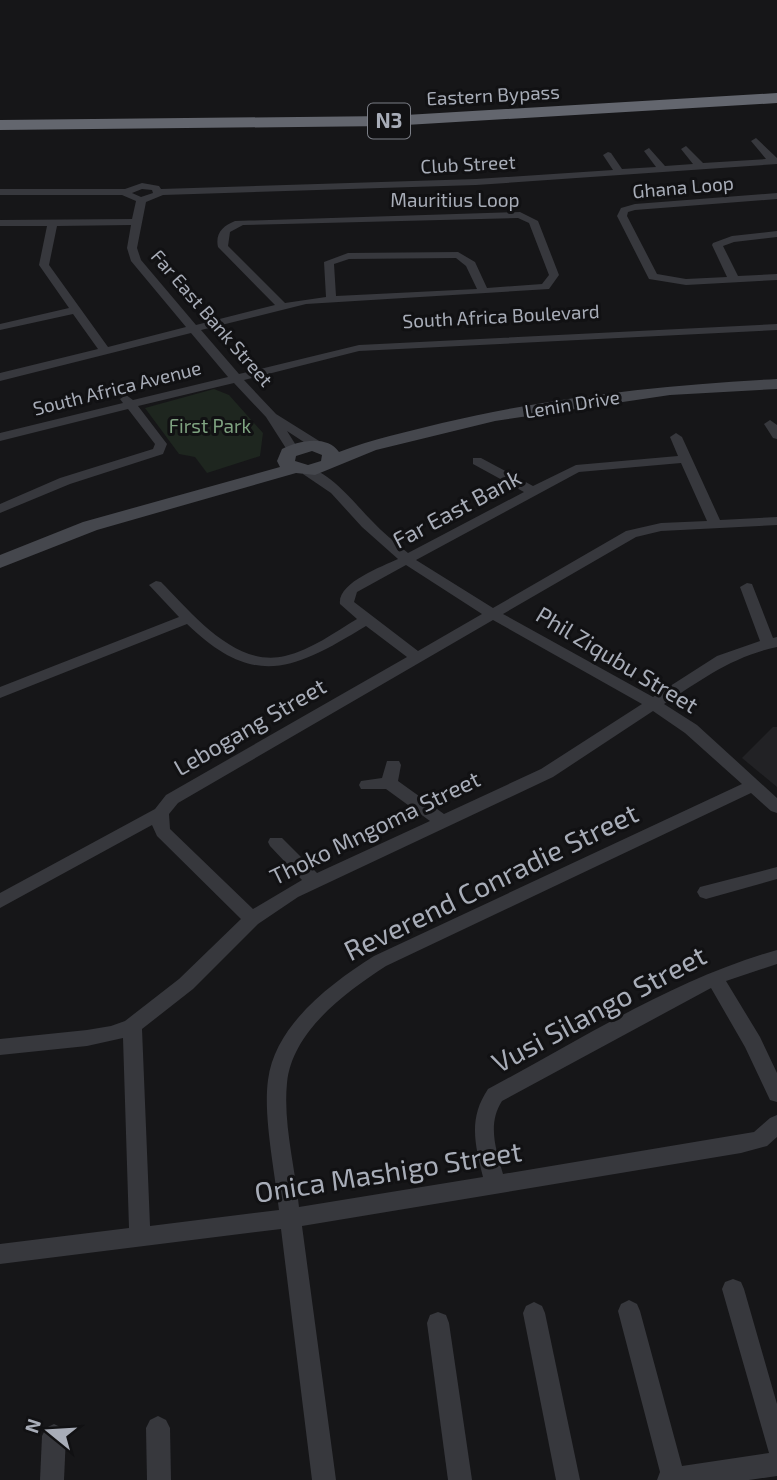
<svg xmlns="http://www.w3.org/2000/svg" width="777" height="1480" font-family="'Exo 2',sans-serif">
	<rect width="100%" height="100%" fill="#161618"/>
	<polygon fill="#222225" points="773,727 777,727 777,787 742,758"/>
	<polygon fill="#1e261f" points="214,389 229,395 263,433 260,456 207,473 195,457 179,454 145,408"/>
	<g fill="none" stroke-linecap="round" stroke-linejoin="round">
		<g fill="#37383d" fill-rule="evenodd">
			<path d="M 756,138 L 777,158 L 777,164 L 476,185 L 163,195 L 146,202 L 137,248 L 141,260 L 196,325 L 275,305 L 218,247 C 215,233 223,226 235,221 L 520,212 L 538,221 L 559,275 L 549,289 L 306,304 L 201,330 L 239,374 L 359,345 L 777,324 L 777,330 L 359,351 L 244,380 L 276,414 L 324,444 L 324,450 L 316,450 L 287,431 L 299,450 L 297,453 L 289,453 L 266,417 L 234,383 L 138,406 L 167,444 L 163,454 L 70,484 L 0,513 L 0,504 L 60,478 L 153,449 L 155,444 L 128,409 L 0,441 L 0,433 L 123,403 L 120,399 L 126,395 L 133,400 L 228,377 L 191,333 L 0,381 L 0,373 L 98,349 L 73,314 L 0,330 L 0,324 L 69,308 L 39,265 L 47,226 L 0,226 L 0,220 L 132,219 L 136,201 L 122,195 L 0,195 L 0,189 L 125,189 L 142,183 L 159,186 L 161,189 L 476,179 L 613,170 L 603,155 L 608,152 L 611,153 L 622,169 L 656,167 L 644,151 L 649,148 L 665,166 L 693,164 L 681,149 L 686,146 L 703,163 L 766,159 L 751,141 ZM 142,189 L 152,190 L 153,193 L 141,197 L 132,193 ZM 518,218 L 529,223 L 549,275 L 542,284 L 487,288 L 475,262 L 458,252 L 348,253 L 324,262 L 326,297 L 285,303 L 228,246 L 230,232 L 243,225 ZM 131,225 L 127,248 L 131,261 L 186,327 L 108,347 L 49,265 L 57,226 ZM 456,258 L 466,266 L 477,289 L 336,296 L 334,264 L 349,259 Z"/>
			<polygon points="777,193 777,199 635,210 628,212 627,216 657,274 686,279 727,277 712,245 713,243 732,236 777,231 777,237 734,242 723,246 738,276 777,274 777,280 686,285 649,279 617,216 621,208 635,204"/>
			<polygon points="770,420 777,425 777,439 773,438 764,424"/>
			<path d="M 676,433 L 682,437 L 720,520 L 777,517 L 777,525 L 661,531 L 636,537 L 503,614 L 653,697 L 717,656 L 760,641 L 740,587 L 747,583 L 752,584 L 773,638 L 777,637 L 777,647 C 733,656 701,680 664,704 L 697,725 L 777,798 L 777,813 L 771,811 L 751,793 L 386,966 C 346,992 292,1031 287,1083 C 283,1123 295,1167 299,1207 L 483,1177 C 475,1144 468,1119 488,1089 C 582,1039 674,979 777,950 L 777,964 L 726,981 L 760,1037 L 777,1073 L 777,1102 L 770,1100 L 745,1047 L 711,988 L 502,1101 C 487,1124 496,1150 503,1174 L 754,1132 L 770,1118 L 777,1115 L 777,1137 L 767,1146 L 741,1153 L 302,1226 L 336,1480 L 312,1480 L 281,1229 L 0,1264 L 0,1244 L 129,1228 L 123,1038 L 87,1046 L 0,1055 L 0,1039 L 87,1030 L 111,1026 L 125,1021 L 179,979 L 241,919 L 157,836 L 152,825 L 0,908 L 0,893 L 155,809 L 166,795 L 407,657 L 366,626 C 295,669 255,690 187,624 L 0,698 L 0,687 L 179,617 L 149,585 L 156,581 L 161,582 C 192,613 235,668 285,656 C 311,650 335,632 357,619 L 340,604 C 337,583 381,567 398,559 L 362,527 L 331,493 L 303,474 L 303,468 C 325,465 357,506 371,520 C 382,532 395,542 408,553 L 524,492 L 473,464 L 473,458 L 481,458 L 533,486 L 576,465 L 678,456 L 670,437 ZM 681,463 L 707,521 L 661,523 L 626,531 L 493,608 L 416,560 L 579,472 ZM 406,565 L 482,614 L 418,651 L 354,602 L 357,592 ZM 493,620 L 642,704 L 541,769 L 444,814 L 398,781 L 401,765 L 399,761 L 387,761 L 382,778 L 361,781 L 359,785 L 361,789 L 386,789 L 430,821 L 317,873 L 282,838 L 270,838 L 268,842 L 270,846 L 302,880 L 253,909 L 170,829 L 169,814 L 178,803 ZM 653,711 L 685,733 L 742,784 L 374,956 C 330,984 275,1025 268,1080 C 263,1116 275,1172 279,1210 L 150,1226 L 142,1029 L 193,989 L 258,924 L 298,897 L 553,777 Z"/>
			<polygon points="777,867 777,879 706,899 700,897 697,892 700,887"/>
			<polygon points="733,1279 741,1282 744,1289 777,1404 777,1476 749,1480 657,1480 660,1472 618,1311 621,1304 629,1300 637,1304 640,1311 682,1466 769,1453 722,1289 725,1282"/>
			<polygon points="534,1302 542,1306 545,1313 580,1480 556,1480 523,1313 526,1306"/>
			<polygon points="438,1312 446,1315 449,1323 472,1480 448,1480 427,1323 430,1315"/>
			<polygon points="158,1416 166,1420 170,1428 171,1480 147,1480 146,1428 150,1420"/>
			<polygon points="54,1424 62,1428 66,1436 64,1480 40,1480 42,1436 46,1428"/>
		</g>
		<path fill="#45474d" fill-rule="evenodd" d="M 777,379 L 777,389 L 670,395 L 495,421 L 376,450 L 315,475 L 296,473 L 97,530 L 0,568 L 0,555 L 83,522 L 280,467 L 277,461 L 282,449 C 297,441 327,434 339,452 C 372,439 407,432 442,423 C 552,397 664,385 777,379 ZM 312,451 L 322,455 L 321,461 L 308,465 L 295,461 L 296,456 Z"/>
		<polygon fill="#63666e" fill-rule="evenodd" points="777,93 777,103 389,126 0,130 0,120 389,116"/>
	</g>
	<g text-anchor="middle" stroke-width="6" stroke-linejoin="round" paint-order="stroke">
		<g font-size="19" fill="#a8adb8" stroke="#111113">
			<text transform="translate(493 95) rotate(-3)" y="7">Eastern Bypass</text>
			<text transform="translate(468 164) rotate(-3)" y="7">Club Street</text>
			<text transform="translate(683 187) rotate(-5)" y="7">Ghana Loop</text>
			<text x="455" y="207">Mauritius Loop</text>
			<text transform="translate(501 316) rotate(-3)" y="7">South Africa Boulevard</text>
			<text transform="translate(212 318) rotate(49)" y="7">Far East Bank Street</text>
			<text transform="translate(117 388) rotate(-14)" y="7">South Africa Avenue</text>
			<text transform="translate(572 404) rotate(-9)" y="7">Lenin Drive</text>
		</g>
		<g font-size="19" fill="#7fa381" stroke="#111113">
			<text x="210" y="433">First Park</text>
		</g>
		<rect fill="#111113" stroke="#7b7e86" stroke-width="2" x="368" y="103.5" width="42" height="35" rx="5"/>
		<g font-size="21" font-weight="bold" fill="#a8adb8">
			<text x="389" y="128">N3</text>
		</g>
		<g font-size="23" fill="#a8adb8" stroke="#111113">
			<text transform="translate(457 509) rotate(-28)" y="8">Far East Bank</text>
			<text transform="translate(617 660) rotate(31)" y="8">Phil Ziqubu Street</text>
			<text transform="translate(250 727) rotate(-30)" y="8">Lebogang Street</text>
			<text transform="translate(375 828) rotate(-26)" y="8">Thoko Mngoma Street</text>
		</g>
		<g font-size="28" fill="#a8adb8" stroke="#111113">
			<text transform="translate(491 882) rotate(-26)" y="10">Reverend Conradie Street</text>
			<text transform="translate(599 1009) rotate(-28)" y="10">Vusi Silango Street</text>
			<text transform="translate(388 1172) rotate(-9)" y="10">Onica Mashigo Street</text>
		</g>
	</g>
	<g transform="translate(49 1431) rotate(288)" stroke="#111113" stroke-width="5" paint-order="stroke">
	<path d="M0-5L12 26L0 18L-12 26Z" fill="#a8adb8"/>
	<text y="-10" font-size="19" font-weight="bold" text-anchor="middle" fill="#a8adb8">N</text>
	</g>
</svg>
